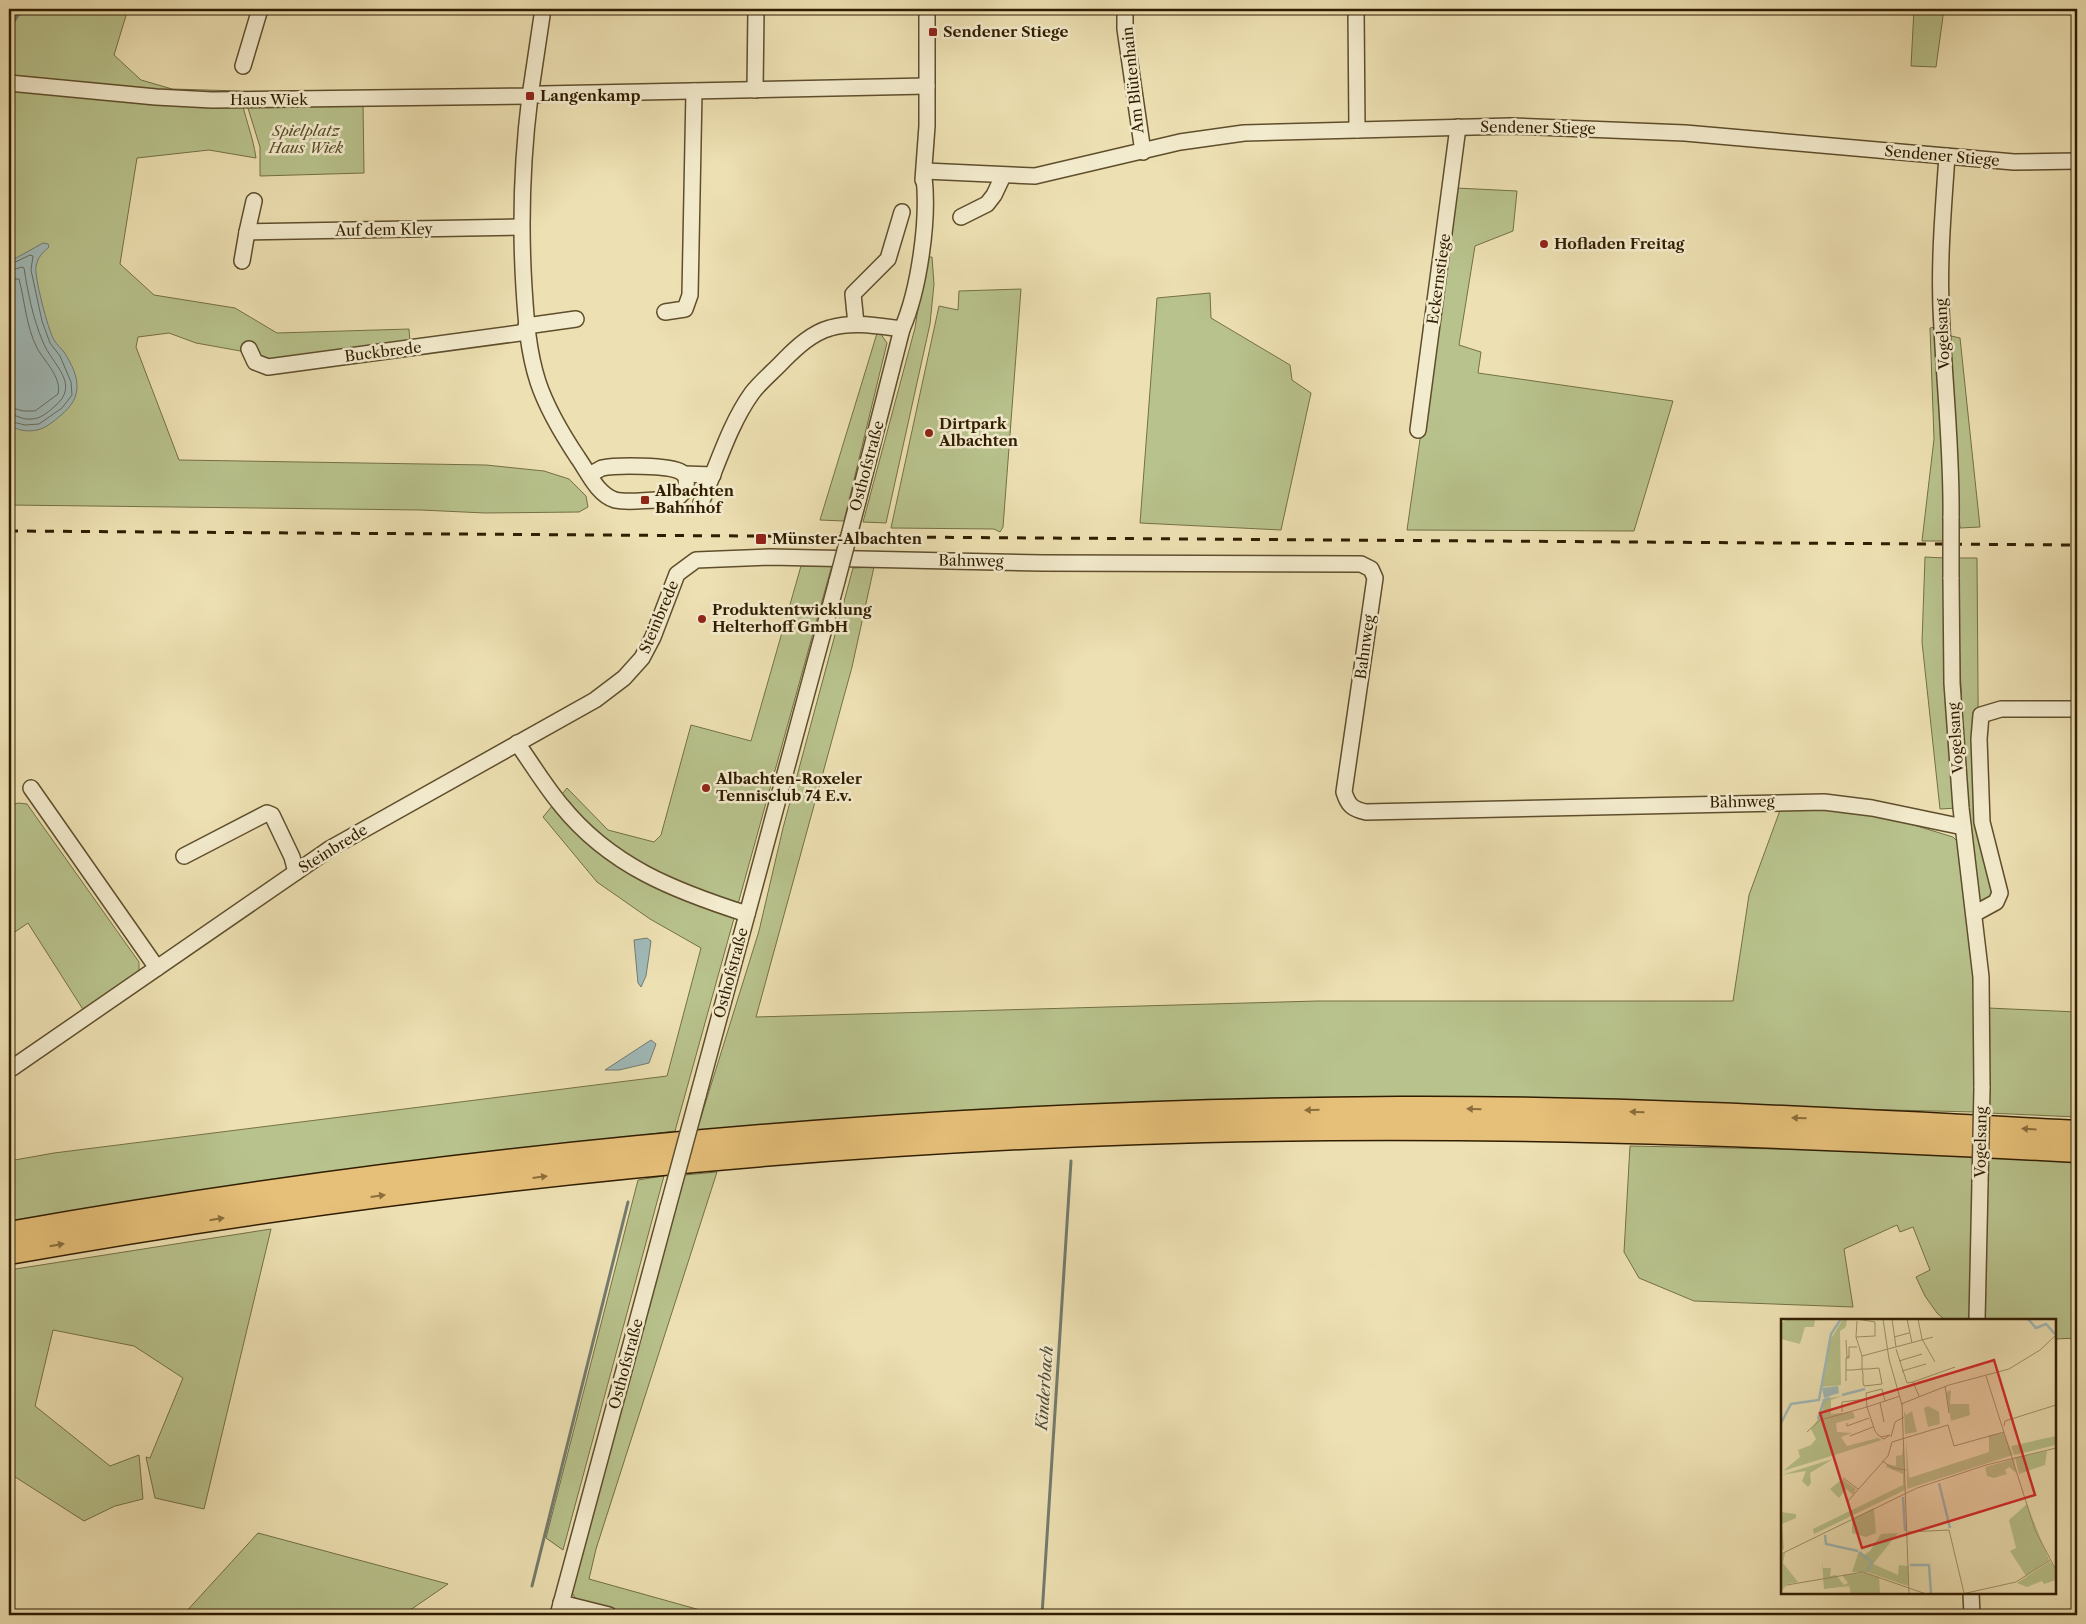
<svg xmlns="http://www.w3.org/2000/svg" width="2086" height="1624" font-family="'Libre Caslon Text',serif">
	<rect width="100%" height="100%" fill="#ede0b2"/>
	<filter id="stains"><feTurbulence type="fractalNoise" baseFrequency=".004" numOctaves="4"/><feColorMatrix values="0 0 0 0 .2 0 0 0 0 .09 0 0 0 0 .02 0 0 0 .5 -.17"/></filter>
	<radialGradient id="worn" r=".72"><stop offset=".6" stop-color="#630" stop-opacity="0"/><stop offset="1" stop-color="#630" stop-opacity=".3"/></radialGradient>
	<g fill="#b8c28c" stroke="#747046">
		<path d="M 16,9 L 128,9 L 114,55 L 141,80 L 172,89 L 240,91 C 243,114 253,135 256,158 L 209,150 L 137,158 L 120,264 L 154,295 L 235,308 L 277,333 L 409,329 L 410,343 L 265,362 L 246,352 L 196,343 L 169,333 L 138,337 L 136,347 L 179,460 L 486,465 L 544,471 L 569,479 L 586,496 L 588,507 L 579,512 L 485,513 L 421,510 L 9,505 L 9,22 Z"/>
		<polygon points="1914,9 1944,9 1936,67 1911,66"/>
		<polygon points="363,103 364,173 260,176 260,147 247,105"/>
		<polygon points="1456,188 1517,191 1513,231 1475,246 1459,345 1481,352 1478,373 1673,401 1634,531 1407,530"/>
		<polygon points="926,257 932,257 934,284 930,324 886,523 863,522 915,328"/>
		<polygon points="1021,289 1003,527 1000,532 994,529 891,528 939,306 958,310 959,291"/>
		<polygon points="1210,293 1211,318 1290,365 1292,380 1311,393 1281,530 1140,523 1157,298"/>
		<polygon points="1935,327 1943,442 1945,541 1922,541 1934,439 1930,328"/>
		<polygon points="878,330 887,343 844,521 820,520"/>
		<polygon points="1947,335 1960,338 1980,527 1960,528"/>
		<polygon points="1925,557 1945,558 1957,808 1940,809 1922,642"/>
		<path d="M 1958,558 L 1977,558 L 1979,821 L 1996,892 L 1993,899 L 1981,902 L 1977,899 C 1965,785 1958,672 1958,558 Z"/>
		<polygon points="832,565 675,1131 403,1165 9,1225 9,1161 54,1153 667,1076 701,948 650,919 597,882 543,817 567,788 608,830 654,842 661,835 691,725 751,741 801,566"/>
		<polygon points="874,567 852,667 756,1017 1317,1001 1733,1001 1749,895 1782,805 1871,812 1953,837 1962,846 1977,1008 1975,1112 1645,1104 976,1111 697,1130 759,931 783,828 853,568"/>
		<polygon points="18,803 27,804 139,962 139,973 84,1011 28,923 9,936 9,806"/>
		<polygon points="1988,1008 2077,1012 2077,1117 1988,1113"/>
		<polygon points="1630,1146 1975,1153 1971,1314 1966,1320 1945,1320 1937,1313 1925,1296 1916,1277 1930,1270 1913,1227 1900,1232 1897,1225 1844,1249 1853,1307 1694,1301 1639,1278 1624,1252"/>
		<polygon points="1988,1154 2077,1159 2077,1338 2055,1339 2055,1320 1984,1320"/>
		<polygon points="717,1172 596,1549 589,1579 718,1615 624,1615 579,1604 571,1591 685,1175"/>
		<polygon points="664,1176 563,1550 546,1538 638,1180"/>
		<polygon points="271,1229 204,1509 155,1498 146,1457 150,1458 183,1378 134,1346 53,1330 35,1406 110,1466 139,1455 143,1499 115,1506 84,1521 9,1473 9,1270"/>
		<polygon points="258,1533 448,1584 403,1615 183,1615"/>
	</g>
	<g fill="#a0bab9" stroke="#737b6f">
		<path d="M 43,243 L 48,244 L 49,247 C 42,253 38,257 36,266 C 34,276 48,330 54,340 C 57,345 61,348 64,352 C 80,377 84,397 60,416 C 53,422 46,428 37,430 C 28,432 15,431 9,423 L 9,262 Z"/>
		<polygon points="647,938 651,941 646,976 641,987 638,983 634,940"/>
		<polygon points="651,1040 656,1044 649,1063 619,1070 605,1070"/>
	</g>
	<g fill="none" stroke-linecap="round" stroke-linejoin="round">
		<g stroke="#686c5c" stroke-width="1">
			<polyline points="9,265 30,255 33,256 31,270 42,321 50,343 60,356 71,382 72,395 62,408 39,424 25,425 9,421"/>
			<path d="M 9,271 L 22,267 L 24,268 C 28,293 33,319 43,342 C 52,365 82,384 54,407 C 47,413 40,419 31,419 C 22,420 17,415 9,414"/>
			<path d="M 9,279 L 19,279 C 25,302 26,326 37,348 C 44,361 62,377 58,394 L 35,411 L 23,411 L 9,407"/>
		</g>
		<g stroke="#737b6f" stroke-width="3">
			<polyline points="9,29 22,9"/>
			<polyline points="532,1586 628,1202"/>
			<polyline points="524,1615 525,1613"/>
			<polyline points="1042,1615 1071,1161"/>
		</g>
		<g stroke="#5f4e2c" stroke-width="18">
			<g id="minor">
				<polyline points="1125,9 1125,29 1143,152"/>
				<polyline points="1356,9 1357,130"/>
				<polyline points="243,66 260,9"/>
				<polyline points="9,83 156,97 212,100 530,96 543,9"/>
				<polyline points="755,90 756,9"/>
				<path d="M 1947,156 C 1943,213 1938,270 1942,328 C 1945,391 1952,454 1951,518"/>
				<polyline points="925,171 1035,176 1180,142 1244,133 1511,126 1685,133 2014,162 2077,161"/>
				<polyline points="923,180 927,126 927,9"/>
				<polyline points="254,201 247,232 521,227"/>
				<polyline points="961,217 987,204 994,195 1003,176"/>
				<polyline points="242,261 247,232"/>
				<polyline points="665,312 685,309 690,295 694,91"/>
				<polyline points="856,324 853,294 888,259 902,212"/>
				<polyline points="526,326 576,319"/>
				<polyline points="249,349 255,362 268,367 527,332"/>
				<polyline points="1418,430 1458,127"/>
				<polyline points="684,474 713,475"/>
				<path d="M 589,475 C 593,473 598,470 602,468 C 616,465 670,465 681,472 C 686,475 687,479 686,485 C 682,501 671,500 657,500 C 644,500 628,503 615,500 C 597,494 588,472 578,458 C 562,434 547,409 538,382 C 528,351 526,320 524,288 C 520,224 522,160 530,96 L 542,94 L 927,86"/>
				<path d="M 858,501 L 902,329 C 919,290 929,220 924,177"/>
				<path d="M 701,503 C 717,467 729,425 752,393 C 761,381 774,371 784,360 C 797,347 812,333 830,328 C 853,321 878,326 902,329"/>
				<polyline points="1951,577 1952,683 1961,808 1981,977 1982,1088"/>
				<path d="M 517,743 C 532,764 545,786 561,805 C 610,866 675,891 747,914"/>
				<polyline points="31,788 157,968"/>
				<polyline points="184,856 267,813 272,815 292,857 296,872"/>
				<polyline points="1974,914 1996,902 2000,893 1982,822 1979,739 1981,715 2001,709 2077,709"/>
				<path d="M 12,1068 L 331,848 L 595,700 L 624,678 L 642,658 L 653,637 L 677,574 L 696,560 L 770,557 L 1042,563 L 1361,564 L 1371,569 L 1375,578 L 1344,792 C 1348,805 1352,809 1366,812 L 1824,802 L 1872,808 L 1963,827"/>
				<polyline points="698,1096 837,581"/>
				<polyline points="1977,1320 1980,1183"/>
				<polyline points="1971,1593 1972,1615"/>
				<polyline points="561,1603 609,1615"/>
				<polyline points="558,1615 668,1207"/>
			</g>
		</g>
		<g stroke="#301d00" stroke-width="25">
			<g id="highway">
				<path d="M 9,1233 C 468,1152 933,1111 1400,1108 C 1626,1107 1852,1120 2077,1132"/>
				<path d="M 9,1253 C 382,1187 760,1146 1139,1133 C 1452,1122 1765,1134 2077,1151"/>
			</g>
		</g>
		<use href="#minor" stroke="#f3ebcd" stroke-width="15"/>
		<use href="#highway" stroke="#e6c079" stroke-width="22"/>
		<polyline stroke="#301d00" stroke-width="3" stroke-dasharray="9 9" stroke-linecap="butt" points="9,531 2077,545"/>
		<g stroke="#5f4e2c" stroke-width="18" stroke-linecap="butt">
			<g id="minor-bridge">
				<polyline points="1951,577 1951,518"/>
				<polyline points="837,581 858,501"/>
				<polyline points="1980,1183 1982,1088"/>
				<polyline points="668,1207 698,1096"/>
			</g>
		</g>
		<use href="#minor-bridge" stroke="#f3ebcd" stroke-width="15"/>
	</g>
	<defs><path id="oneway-solid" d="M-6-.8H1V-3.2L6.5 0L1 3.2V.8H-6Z" transform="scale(1.25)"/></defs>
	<g fill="#8b6e3c">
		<use href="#oneway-solid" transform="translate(1474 1109) rotate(-179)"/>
		<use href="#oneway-solid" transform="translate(1312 1110) rotate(179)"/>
		<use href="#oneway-solid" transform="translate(1637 1112) rotate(-179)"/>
		<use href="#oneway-solid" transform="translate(1799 1118) rotate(-178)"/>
		<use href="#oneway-solid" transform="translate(2029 1129) rotate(-177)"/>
		<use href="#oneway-solid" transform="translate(540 1177) rotate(-7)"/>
		<use href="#oneway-solid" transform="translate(378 1196) rotate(-8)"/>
		<use href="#oneway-solid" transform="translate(217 1219) rotate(-9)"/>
		<use href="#oneway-solid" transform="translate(57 1245) rotate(-10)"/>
	</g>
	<g fill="#8f2418" stroke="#f3ebcd" stroke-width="2">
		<rect x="928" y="27" width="10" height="10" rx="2.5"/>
		<rect x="525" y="91" width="10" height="10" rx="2.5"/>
		<circle cx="1544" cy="244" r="5"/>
		<circle cx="929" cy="433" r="5"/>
		<rect x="640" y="495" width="10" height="10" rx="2.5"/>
		<rect x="755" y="533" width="12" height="12" rx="2.5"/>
		<circle cx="702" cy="619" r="5"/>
		<circle cx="706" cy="788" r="5"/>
	</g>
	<g text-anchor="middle" stroke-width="5" stroke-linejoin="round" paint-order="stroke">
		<g font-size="15" font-weight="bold" fill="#301d00" stroke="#f3ebcd" text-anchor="start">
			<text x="943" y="37">Sendener Stiege</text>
			<text x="540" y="101">Langenkamp</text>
			<text x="1554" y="249">Hofladen Freitag</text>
			<text x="939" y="429">Dirtpark<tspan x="939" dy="17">Albachten</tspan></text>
			<text x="655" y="496">Albachten<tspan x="655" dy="17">Bahnhof</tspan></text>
			<text x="772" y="544">Münster-Albachten</text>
			<text x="712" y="615">Produktentwicklung<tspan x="712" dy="17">Helterhoff GmbH</tspan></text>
			<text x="716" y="784">Albachten-Roxeler<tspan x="716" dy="17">Tennisclub 74 E.v.</tspan></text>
		</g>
		<g font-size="15" fill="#301d00" stroke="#f3ebcd">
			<text transform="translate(1133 80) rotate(-96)" y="5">Am Blütenhain</text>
			<text x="269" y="105">Haus Wiek</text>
			<text transform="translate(1538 128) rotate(1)" y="5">Sendener Stiege</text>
			<text transform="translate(1942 156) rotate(5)" y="5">Sendener Stiege</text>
			<text transform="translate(384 230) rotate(-1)" y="5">Auf dem Kley</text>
			<text transform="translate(1439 279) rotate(-82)" y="5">Eckernstiege</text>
			<text transform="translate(1943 334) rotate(-93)" y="5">Vogelsang</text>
			<text transform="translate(383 352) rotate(-7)" y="5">Buckbrede</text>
			<text transform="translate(867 466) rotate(-75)" y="5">Osthofstraße</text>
			<text transform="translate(971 561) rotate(1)" y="5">Bahnweg</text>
			<text transform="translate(659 617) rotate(-67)" y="5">Steinbrede</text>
			<text transform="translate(1365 647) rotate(-82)" y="5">Bahnweg</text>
			<text transform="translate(1956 738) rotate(-94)" y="5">Vogelsang</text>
			<text transform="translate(1742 802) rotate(-1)" y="5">Bahnweg</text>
			<text transform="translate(333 849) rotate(-32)" y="5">Steinbrede</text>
			<text transform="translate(731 973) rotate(-75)" y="5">Osthofstraße</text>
			<text transform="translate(1981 1142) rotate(-89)" y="5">Vogelsang</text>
			<text transform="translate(626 1364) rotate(-75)" y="5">Osthofstraße</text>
		</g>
		<g font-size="15" font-style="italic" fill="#594f2a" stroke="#f3ebcd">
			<text x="306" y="136">Spielplatz<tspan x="306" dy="17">Haus Wiek</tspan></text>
		</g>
		<g font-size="16" font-style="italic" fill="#524c38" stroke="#f3ebcd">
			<text transform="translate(1044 1388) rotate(-86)" y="6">Kinderbach</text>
		</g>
	</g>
	<g transform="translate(1781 1319)">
		<rect width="275" height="275" fill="#ede0b2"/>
		<path d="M 6,0 L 34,0 L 33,8 L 24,8 L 19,25 L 0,20 L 0,4 ZM 62,0 L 66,0 L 65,8 L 59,12 L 60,66 L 41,68 L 48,23 ZM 170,71 L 169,85 L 188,85 L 189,96 L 170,102 L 165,73 ZM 61,77 L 50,81 L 50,95 L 72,93 L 74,99 L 55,104 L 56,113 L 71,114 L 60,118 L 66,127 L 97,119 L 101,121 L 2,152 L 19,138 L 17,131 L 30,126 L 35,120 L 30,110 L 41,95 L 43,80 ZM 147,87 L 158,93 L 159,105 L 147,108 L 143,89 ZM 123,92 L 125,96 L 131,92 L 136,113 L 124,115 ZM 223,114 L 232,136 L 126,170 L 125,119 L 128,159 L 208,133 L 208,116 ZM 275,117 L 275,126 L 233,136 L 230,127 ZM 123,120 L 124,171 L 33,215 L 32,210 L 122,166 L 122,155 L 105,148 L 106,145 L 115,147 L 115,137 L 121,136 ZM 266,132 L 264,146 L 238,155 L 234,139 ZM 52,140 L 29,154 L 30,164 L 27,168 L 21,162 L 25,152 L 0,156 ZM 233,140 L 235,154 L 228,148 L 224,151 L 226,155 L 213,159 L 206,157 L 204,148 ZM 61,160 L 75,170 L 72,176 L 65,170 L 58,179 L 49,170 ZM 246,185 L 268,241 L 245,257 L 229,232 L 235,229 L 228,201 ZM 93,189 L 95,214 L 85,218 L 71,214 L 71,200 ZM 0,193 L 15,195 L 15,199 L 1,205 L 3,230 L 0,232 ZM 117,214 L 92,245 L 117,256 L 118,246 L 127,247 L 127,267 L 86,253 L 71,253 L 78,232 L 83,236 L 89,232 L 100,215 ZM 4,234 L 2,244 L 17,263 L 7,265 L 0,272 L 0,236 ZM 41,242 L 42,249 L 50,249 L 49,257 L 55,256 L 63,266 L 67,264 L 61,256 L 84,254 L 98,258 L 99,275 L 70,275 L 68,267 L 43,270 ZM 269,242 L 275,251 L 275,261 L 263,265 L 261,262 L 246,268 L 236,264 Z" fill="#b8c28c"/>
		<path d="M 57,67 L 58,74 L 43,79 L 41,69 Z" fill="#a0bab9"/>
		<path fill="none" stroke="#a0bab9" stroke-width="2.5" d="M 247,0 L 255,9 L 265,5 L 274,15M 61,76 L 84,70M 37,100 L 43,81 L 49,79M 0,104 L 10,85 L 38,81 L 50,15 L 60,0M 158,164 L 169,209M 122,178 L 124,212M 44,216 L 45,225 L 77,232M 78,233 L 91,243 L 86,252M 129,246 L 148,246 L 150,275"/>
		<path fill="none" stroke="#a1926b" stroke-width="1" d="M 102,0 L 108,40 L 121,86M 111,0 L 115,28M 126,0 L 131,24M 137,0 L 141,20 L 154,43M 75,18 L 76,2M 113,18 L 128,14M 65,21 L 66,38M 115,30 L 126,64 L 132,63 L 138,77M 68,37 L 68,28 L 76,28M 81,37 L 152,18M 65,39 L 68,37 L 68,39 L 65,39 L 65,62M 118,42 L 141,35M 65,51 L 72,51 L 81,50 L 87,50 L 98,49 L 101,65 L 83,67 L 82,63 L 82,55 L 81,50 L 81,37 L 75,18 L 94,17 L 94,3 L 76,0M 121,52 L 145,45M 205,57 L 254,211 L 275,251M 132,63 L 174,48M 164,67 L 168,94M 99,84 L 103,103M 120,85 L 168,66 L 228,50 L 259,31 L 275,16M 121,85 L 128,275M 61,93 L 61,83 L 85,80M 66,104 L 66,107 L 88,99M 223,107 L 224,102 L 275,86M 26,113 L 39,101 L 86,88 L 85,74 L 101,70 L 104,82M 69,117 L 92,108M 100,118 L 109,116 L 103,120 L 101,119 L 100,118 L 97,116 L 94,112 L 86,88 L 119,77M 110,118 L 114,103 L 123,98M 101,142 L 112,149 L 125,151M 62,159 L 77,170M 67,182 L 107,137 L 111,123 L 167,106 L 173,127 L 223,113M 127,213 L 168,211 L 183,274M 0,235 L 136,169 L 205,146 L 275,129M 6,266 L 82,253 L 145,275M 181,275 L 235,263 L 269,241"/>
		<path fill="#d62828" fill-opacity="0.15" stroke="#d62828" stroke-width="2.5" d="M 213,41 L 254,176 L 81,229 L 39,94 Z"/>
		<rect width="275" height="275" fill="none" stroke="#301d00" stroke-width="2.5"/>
	</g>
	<rect width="2086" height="1624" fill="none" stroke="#ede0b2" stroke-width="30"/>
	<rect x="10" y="10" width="2066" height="1604" fill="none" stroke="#301d00" stroke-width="2.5"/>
	<rect x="15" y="15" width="2056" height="1594" fill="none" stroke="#301d00"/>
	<rect width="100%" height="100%" filter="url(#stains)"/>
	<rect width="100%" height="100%" fill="url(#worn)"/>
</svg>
